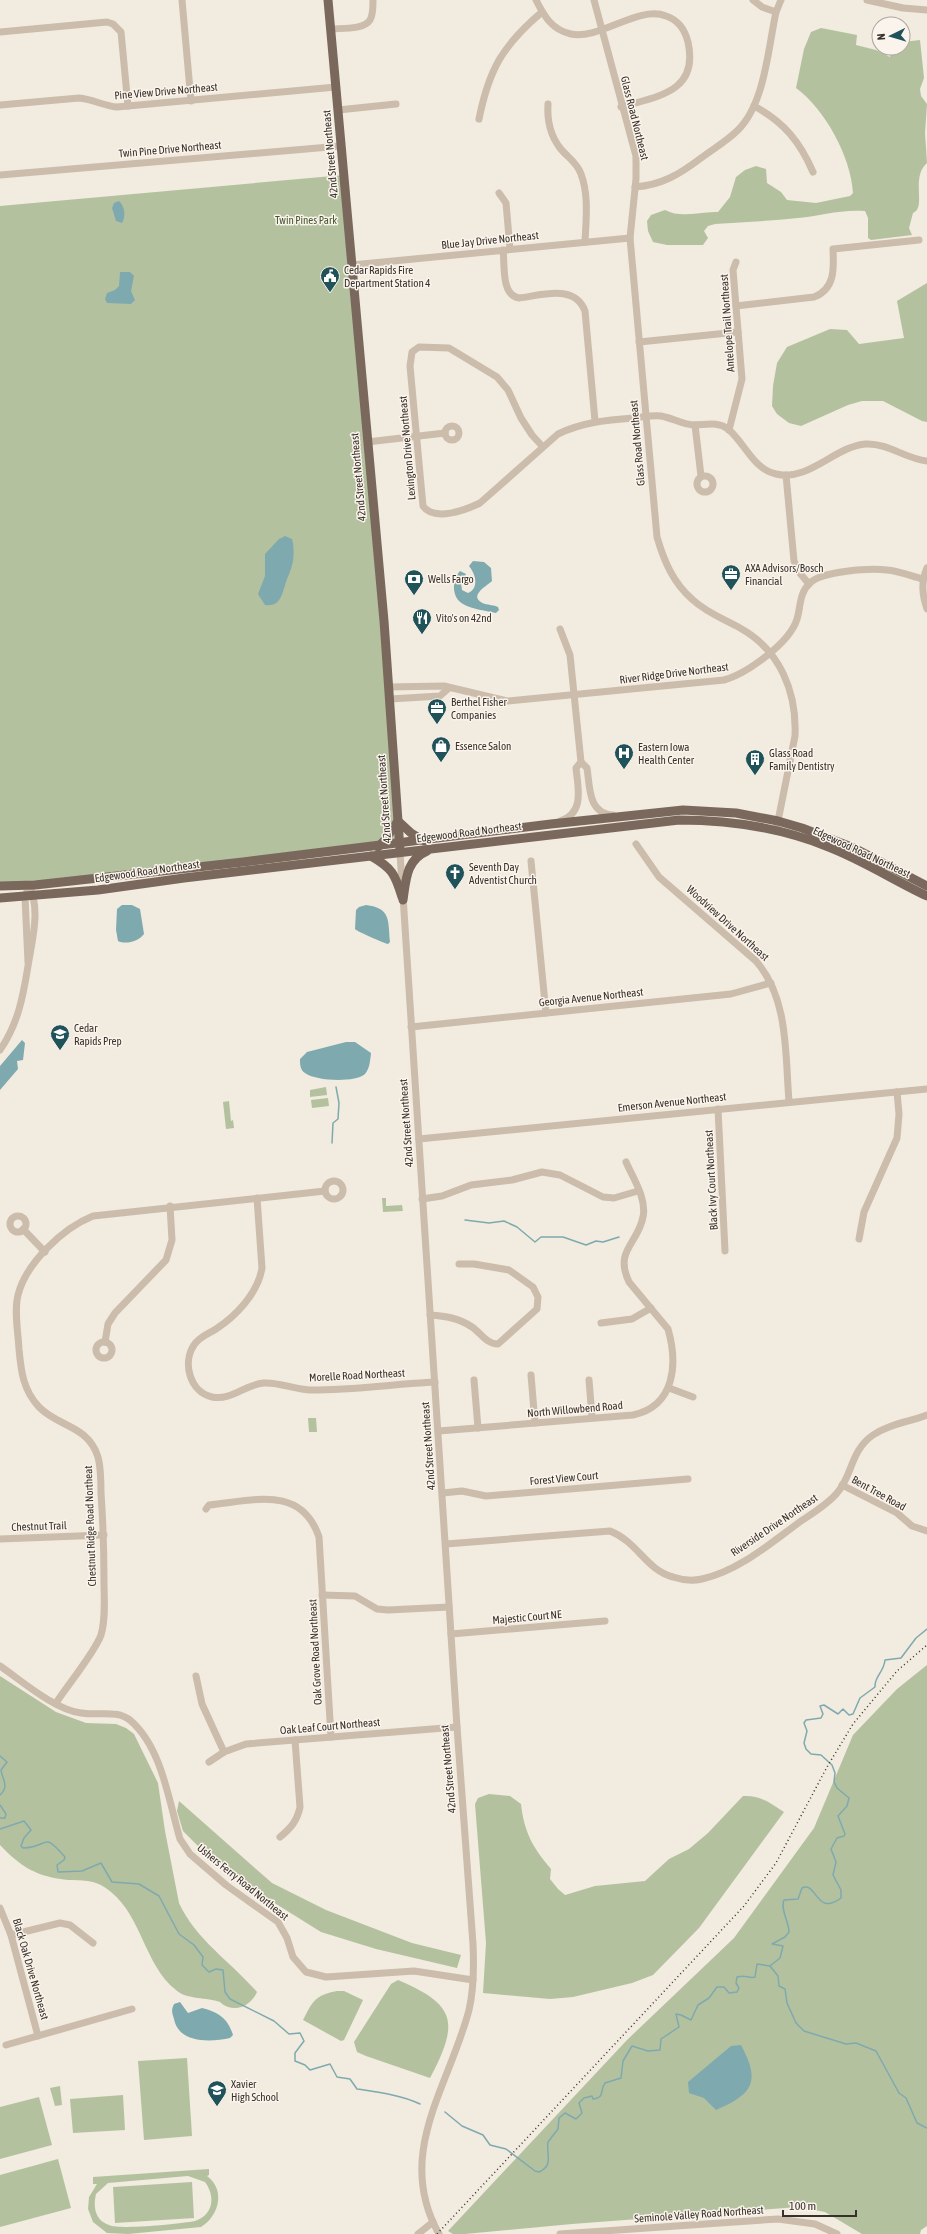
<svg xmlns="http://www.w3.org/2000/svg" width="927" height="2234" font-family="'Asap Condensed',sans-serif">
	<rect width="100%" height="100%" fill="#f2ebdf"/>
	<g fill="#b4c19f" fill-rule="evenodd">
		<path d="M 821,28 L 857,35 L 856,45 L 876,50 L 890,57 L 892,48 L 903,48 L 903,42 L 920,40 L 924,78 L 920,89 L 921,96 L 927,104 L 925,133 L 927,163 C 910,178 927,207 913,213 L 909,228 L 912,235 L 871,240 L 868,238 L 868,218 L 865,211 C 841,209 820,216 798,218 C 770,221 743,222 715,224 L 708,226 L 704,231 L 708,238 L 703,245 L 667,245 L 653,242 L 648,231 L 647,221 L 651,215 L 665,210 C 682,219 700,211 718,212 L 730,197 L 736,177 L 745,170 L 756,166 L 766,169 L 767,183 L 781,192 L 787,200 L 816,203 L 850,196 L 853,193 C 851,157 825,109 796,88 L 804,49 L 811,32 Z"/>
		<polygon points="344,175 399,844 0,886 0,206"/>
		<polygon points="927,283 927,422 922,421 883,401 862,401 848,405 801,426 789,423 777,414 772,406 773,386 777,363 787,347 830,329 847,330 859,344 904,338 897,301"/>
		<polygon points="326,1087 327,1095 310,1097 310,1090"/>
		<polygon points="328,1098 329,1106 312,1108 311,1100"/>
		<polygon points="229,1101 231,1121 233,1120 234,1128 226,1129 223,1102"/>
		<polygon points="382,1198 386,1198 386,1206 402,1205 403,1211 383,1212"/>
		<polygon points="308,1418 316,1418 317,1432 309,1432"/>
		<polygon points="927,1665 927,2226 921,2230 920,2234 862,2234 825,2212 798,2207 572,2224 465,2234 453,2234 448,2231 627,2040 734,1938 814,1828 853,1735 897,1689"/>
		<path d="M 0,1676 L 56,1712 L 86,1723 L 116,1724 L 126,1728 L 134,1734 L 158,1783 L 165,1831 L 179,1903 C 196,1940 231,1962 257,1992 C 252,2003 241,2011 228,2007 C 225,2006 222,2004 220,2002 C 207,1997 187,2000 176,1990 C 145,1966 142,1917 111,1892 C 96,1879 85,1881 68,1880 C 37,1877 21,1867 0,1845 Z"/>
		<path d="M 489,1794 L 510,1796 L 521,1804 C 524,1832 533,1848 551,1869 L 550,1879 L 558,1889 L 565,1895 L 595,1886 L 645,1881 L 669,1859 L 689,1849 L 708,1833 L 743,1796 C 760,1795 770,1803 784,1812 L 699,1928 L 653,1975 L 632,1983 L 573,1997 L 550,1999 L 483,1993 L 486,1943 L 475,1804 L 478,1798 Z"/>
		<polygon points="179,1801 272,1883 326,1910 412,1943 461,1955 457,1968 376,1949 321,1932 265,1897 197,1845 183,1831 177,1811"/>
		<path d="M 398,1980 C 457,2005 459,2023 430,2078 L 366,2056 L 357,2052 L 354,2042 L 391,1984 Z"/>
		<path d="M 337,1991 L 344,1991 L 363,2000 L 344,2040 L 341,2041 L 303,2020 C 313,2000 316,1995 337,1991 Z"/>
		<polygon points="187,2058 192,2136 144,2140 138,2061"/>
		<polygon points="60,2086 62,2105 55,2106 50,2088"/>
		<polygon points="123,2095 125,2130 73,2133 70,2099"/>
		<polygon points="39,2097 52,2145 0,2159 0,2107"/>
		<polygon points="58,2159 71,2208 0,2227 0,2175"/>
		<path d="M 209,2169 L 209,2175 L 207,2176 C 226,2190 219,2216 201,2227 L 128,2234 L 107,2233 L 93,2222 L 88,2209 L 89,2197 L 97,2184 L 93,2184 L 93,2177 ZM 188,2176 L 205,2182 C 216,2197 213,2215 195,2221 C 180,2224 120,2230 109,2225 C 95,2220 93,2207 96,2194 L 108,2183 Z"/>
		<polygon points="192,2182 194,2218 115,2223 113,2187"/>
	</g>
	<g fill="#7eaaaf">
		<path d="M 119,201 C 125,206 126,217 122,223 L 116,221 L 112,208 L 114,203 Z"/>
		<polygon points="120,272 130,272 134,276 131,291 135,300 131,304 107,303 105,299 107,293 115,290 119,286"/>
		<path d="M 285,536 L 292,539 L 293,543 C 295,561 292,567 286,582 C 282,594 281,607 265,605 L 258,594 L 265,576 L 265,554 L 279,539 Z"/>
		<path d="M 473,561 L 484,562 L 491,568 L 492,581 C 485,587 467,597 485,604 C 489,605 494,605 498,607 L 499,610 L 496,613 C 487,611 471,609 463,604 C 451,597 452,580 460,571 L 466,574 L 461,583 L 462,590 L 468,593 C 480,588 475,573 469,566 Z"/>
		<path d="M 122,905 L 132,905 L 140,909 L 144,934 C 139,941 126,945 118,941 L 116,930 L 117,909 Z"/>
		<path d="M 366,905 C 391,908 388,920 390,942 L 388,944 C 384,943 358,932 355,929 L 356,910 L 359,907 Z"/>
		<polygon points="22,1040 25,1043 23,1060 17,1061 18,1069 0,1090 0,1066"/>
		<path d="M 346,1042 L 355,1042 L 371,1053 C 370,1061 370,1068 365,1074 C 355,1083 315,1081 305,1073 C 300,1070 300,1064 300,1059 L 307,1052 Z"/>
		<path d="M 180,2002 L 188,2013 L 202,2008 C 218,2012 228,2018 233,2035 L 230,2038 C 211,2042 179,2044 174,2019 C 172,2013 171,2010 174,2004 Z"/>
		<path d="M 741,2045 C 761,2082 753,2094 716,2110 L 704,2098 L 689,2093 L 688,2082 L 731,2046 Z"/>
	</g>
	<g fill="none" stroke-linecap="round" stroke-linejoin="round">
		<g stroke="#7eaaaf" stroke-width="1.5">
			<polyline points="332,1143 333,1123 338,1119 339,1103 336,1087"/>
			<polyline points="465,1220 489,1223 504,1221 517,1227 535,1242 541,1237 563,1237 586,1245 596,1241 603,1242 619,1237"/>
			<path d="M 0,1756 L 7,1762 L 1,1770 C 2,1779 10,1786 0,1795"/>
			<polyline points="0,1805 6,1814 5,1818 0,1818"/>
			<path d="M 0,1829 L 24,1821 L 31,1830 L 24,1838 L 21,1846 L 23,1848 C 51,1847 41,1830 65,1857 L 64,1860 L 57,1865 L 58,1872 L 82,1871 L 101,1863 L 112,1882 L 139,1884 L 159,1896 L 179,1934 L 194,1945 L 203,1957 L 202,1965 L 209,1972 L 216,1969 L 223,1970 L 225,1992 L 230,1999 L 274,2021 L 289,2034 L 300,2033 L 304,2041 L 295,2053 L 295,2061 L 305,2065 L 310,2070 L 330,2064 L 337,2077 L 350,2079 L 357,2089 C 377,2092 402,2095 420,2104"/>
			<polyline points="770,1966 778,1976 779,1986 785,1989 787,2003 796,2023 804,2031 846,2044 856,2043 876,2051 899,2093 906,2098 917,2123 927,2128"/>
			<path d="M 445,2112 L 462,2126 L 483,2135 L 490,2145 L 506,2149 L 535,2171 L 539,2172 C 554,2165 546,2155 548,2142 L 558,2129 L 559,2118 L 565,2113 L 576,2119 L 582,2113 L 579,2103 L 584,2098 L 592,2096 L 593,2099 C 606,2097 599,2091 605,2083 L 621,2078 L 623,2061 L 632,2046 L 648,2051 L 660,2050 L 661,2039 L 679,2027 L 676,2014 L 681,2015 L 691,2020 L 698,2005 L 709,1998 L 717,1987 L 724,1987 L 729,1993 L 737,1992 L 739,1988 L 736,1983 L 737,1977 C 745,1974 749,1979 755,1977 L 757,1964 L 770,1966 L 780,1958 L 783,1946 L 772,1944 L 785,1937 L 789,1932 C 789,1922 780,1909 784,1900 L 798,1899 L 802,1888 C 817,1881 816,1917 841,1898 L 841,1890 L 833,1875 L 836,1862 L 831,1849 L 837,1838 L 844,1836 L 845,1834 L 838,1816 L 847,1806 L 849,1798 L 837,1788 L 834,1782 L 835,1773 L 832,1765 L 821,1755 L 811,1754 L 806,1749 L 804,1743 L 807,1731 L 804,1723 L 806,1720 L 821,1718 L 823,1714 L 820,1706 L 824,1705 L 838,1714 L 843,1709 L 849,1715 L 853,1714 L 860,1698 L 875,1687 C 874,1677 884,1672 885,1660 L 901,1658 L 916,1638 L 927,1629"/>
		</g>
		<g stroke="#cbbcab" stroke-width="7">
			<polyline points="182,0 191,101"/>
			<path d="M 536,0 C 544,16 552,30 571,34 C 600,40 638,5 666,16 C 678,20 685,30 688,42 C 699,92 658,96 621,107"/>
			<path d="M 594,0 L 636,156 L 636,179 L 630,238 L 657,537 C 664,561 673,583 693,600 C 707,613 724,619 740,628 C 780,650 797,692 795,736 L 777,826"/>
			<polyline points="753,0 762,7 776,12"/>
			<polyline points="867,0 903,8 927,10"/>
			<path d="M 331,29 C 341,28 364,30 370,20 C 373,15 373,6 373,1"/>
			<polyline points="0,32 107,22 113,24 121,32 128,106"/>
			<path d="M 548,104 C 547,120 550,135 560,148 C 567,157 577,162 581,174 C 589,195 586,220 585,242"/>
			<path d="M 0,105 L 79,98 C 92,99 104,106 117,107 L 336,87"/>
			<path d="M 754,106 C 784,122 800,142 813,172"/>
			<polyline points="338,110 396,104"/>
			<path d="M 479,119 C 489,69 503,45 542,12"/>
			<polyline points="0,175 341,146"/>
			<path d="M 635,187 C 662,185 680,174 701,158 C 713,149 727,141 738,130 C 765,103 768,49 776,12 L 781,0"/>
			<polyline points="499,193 506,203 510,249"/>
			<path d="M 503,250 C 505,266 501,295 519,298 C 543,295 575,284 585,311 L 595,421"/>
			<polyline points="352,265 630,238"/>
			<path d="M 736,306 L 814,297 C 835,289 834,269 833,249 L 919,240"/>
			<polyline points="639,342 738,332"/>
			<polyline points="695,425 701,476"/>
			<circle cx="452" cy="433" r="7"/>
			<polyline points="729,430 742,379 733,270 736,262"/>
			<polyline points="367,442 445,433"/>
			<path d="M 543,447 L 532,435 L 521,418 L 508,390 L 497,377 L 449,348 L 419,347 L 412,352 L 410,366 L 423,506 C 434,522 466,510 480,503 L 558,434 C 583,422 607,420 634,418 C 643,417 652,415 661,416 C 672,418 682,424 693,425 C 705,425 718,421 728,429 C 745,443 753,469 776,474 C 809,482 835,446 866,444 C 888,443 906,459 927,461"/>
			<polyline points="786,475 794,561 799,572 809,584"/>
			<circle cx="705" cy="484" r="8"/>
			<path d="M 927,568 C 921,582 922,594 927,609"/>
			<path d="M 560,629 L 570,655 L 581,762 L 576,768 C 578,788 585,813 560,821"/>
			<path d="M 389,687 L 444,686 L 507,701 L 724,680 C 746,674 790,643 797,619 C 801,606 799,593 810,583 C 822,571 870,568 887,570 C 899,571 911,576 923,579"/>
			<polyline points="390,699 440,696 449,688"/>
			<path d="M 581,762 L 587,768 C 590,787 588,814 613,815"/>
			<path d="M 636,844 L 659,877 L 756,961 C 789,999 785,1054 789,1101"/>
			<polyline points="400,852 402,886"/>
			<polyline points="531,861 546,1013"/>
			<polyline points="26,893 25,897 28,962"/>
			<path d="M 403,896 L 457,1727 L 473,1944 C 474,1966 474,1989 469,2010 C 449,2087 394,2154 439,2234"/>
			<polyline points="411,1027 731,994 771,983"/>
			<path d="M 0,1050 C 18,1024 23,997 28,966 C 32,940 41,910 29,885"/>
			<polyline points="718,1109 725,1251"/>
			<polyline points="419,1139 927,1089"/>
			<circle cx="334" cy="1190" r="9"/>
			<path d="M 257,1198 L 262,1268 C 258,1293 236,1316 216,1329 C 208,1334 199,1337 194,1345 C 182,1363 190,1392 212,1397 C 232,1401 245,1384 264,1383 C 280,1382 295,1390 311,1390 C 353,1390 394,1384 435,1382"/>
			<polyline points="422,1199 442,1196 471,1185 512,1180 542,1172 560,1175 603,1197 614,1198 638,1191"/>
			<circle cx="18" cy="1224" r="8"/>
			<polyline points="23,1229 45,1252"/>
			<polyline points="859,1239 864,1212 897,1138 899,1114 897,1092"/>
			<path d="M 430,1315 C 445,1316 459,1318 472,1327 C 481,1333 486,1344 498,1344 L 537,1309 L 538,1297 L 533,1287 L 509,1270 L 474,1264 L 459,1264"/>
			<polyline points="601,1323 632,1319 651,1308"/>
			<circle cx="104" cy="1350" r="8"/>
			<polyline points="105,1342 108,1324 115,1313 166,1260 172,1240 170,1206"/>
			<polyline points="531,1375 535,1423"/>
			<polyline points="474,1380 478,1428"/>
			<polyline points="589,1380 592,1417"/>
			<polyline points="669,1388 693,1397"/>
			<path d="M 439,1431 L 633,1415 C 675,1406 678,1364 668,1329 L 629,1282 C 614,1250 638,1244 643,1217 C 647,1199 633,1178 626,1162"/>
			<polyline points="842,1485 897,1513 912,1526 927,1531"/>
			<polyline points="443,1493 462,1491 486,1496 688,1479"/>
			<path d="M 206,1509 L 209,1505 C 252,1501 301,1484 319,1537 L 331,1737"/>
			<polyline points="0,1539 104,1535"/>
			<path d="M 446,1544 L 610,1531 C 638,1542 646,1570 673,1577 C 682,1580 693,1581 702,1579 C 739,1571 772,1542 801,1521 C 813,1513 828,1504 837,1493 C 853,1475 850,1451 873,1435 C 889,1424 909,1422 927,1415"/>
			<polyline points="322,1595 355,1596 377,1609 388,1610 449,1607"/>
			<polyline points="451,1634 605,1621"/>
			<path d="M 0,1666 C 22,1681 55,1710 81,1713 C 98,1716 117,1709 131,1721 C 162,1748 169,1802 180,1839 L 190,1854 L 226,1885 L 278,1922 L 287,1938 L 293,1957 L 306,1972 L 326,1977 L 414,1971 L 473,1980"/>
			<polyline points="196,1676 202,1704 224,1752"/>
			<path d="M 56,1703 C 67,1686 95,1652 101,1635 C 106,1618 104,1598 104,1581 C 104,1551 103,1522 101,1493 C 101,1481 101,1468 98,1457 C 88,1425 58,1427 39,1407 C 23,1390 21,1371 19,1349 C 18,1332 14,1311 18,1295 C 26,1263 63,1228 93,1216 L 325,1191"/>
			<polyline points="209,1762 224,1752 246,1744 457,1727"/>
			<path d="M 280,1837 C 291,1828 297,1821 300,1807 L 295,1740"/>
			<polyline points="0,1908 11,1935 38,2036"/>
			<polyline points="11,1935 60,1923 70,1925 93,1943"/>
			<polyline points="6,2045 132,2009"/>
			<polyline points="418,2234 433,2222"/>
			<polyline points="560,2234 778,2219 815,2224 837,2234"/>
		</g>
		<g stroke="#7a685c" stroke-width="9">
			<polyline points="328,0 384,621 400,850"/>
			<polyline points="398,821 411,833 424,841"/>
			<polyline points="378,847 385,840 398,821"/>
			<path d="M 371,856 C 392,868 395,874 402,897"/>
			<polyline points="0,886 35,885 243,862 551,824 683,810 736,813 778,821 802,828 854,848 927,886"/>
			<path d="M 0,898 L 98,890 L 184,878 L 679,820 C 730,820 778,827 826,846 C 861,859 893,880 927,896"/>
			<path d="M 403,900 C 406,880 406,860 427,851"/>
		</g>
		<polyline stroke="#38302a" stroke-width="1.5" stroke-dasharray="1 3" stroke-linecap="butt" points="437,2234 744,1906 776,1863 827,1767 853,1724 897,1671 927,1645"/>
	</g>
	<defs>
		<g id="civic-pin" transform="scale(1)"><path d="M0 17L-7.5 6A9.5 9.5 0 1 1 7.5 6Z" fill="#205259" stroke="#faf4ec"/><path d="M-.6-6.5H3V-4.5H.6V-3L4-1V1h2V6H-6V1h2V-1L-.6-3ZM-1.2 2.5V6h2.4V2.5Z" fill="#fff"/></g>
		<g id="office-pin" transform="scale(1)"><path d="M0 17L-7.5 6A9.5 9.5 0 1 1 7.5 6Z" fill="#205259" stroke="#faf4ec"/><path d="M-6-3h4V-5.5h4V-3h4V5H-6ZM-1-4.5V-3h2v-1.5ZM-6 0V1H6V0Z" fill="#fff"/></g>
		<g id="bank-pin" transform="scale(1)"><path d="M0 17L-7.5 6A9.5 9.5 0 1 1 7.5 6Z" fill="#205259" stroke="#faf4ec"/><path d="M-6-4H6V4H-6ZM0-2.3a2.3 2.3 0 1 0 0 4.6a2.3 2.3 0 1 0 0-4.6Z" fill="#fff"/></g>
		<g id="restaurant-pin" transform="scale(1)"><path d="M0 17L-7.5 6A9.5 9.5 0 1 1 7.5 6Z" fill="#205259" stroke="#faf4ec"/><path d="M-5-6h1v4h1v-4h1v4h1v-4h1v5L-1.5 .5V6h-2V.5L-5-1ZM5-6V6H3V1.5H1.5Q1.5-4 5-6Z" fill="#fff"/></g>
		<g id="shop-pin" transform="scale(1)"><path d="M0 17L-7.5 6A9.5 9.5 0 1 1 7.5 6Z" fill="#205259" stroke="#faf4ec"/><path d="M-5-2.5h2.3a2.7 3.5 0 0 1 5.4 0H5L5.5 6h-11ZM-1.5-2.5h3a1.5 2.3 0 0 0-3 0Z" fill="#fff"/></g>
		<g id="hospital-pin" transform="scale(1)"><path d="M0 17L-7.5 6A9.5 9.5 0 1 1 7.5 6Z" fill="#205259" stroke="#faf4ec"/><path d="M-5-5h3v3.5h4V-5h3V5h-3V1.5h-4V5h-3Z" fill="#fff"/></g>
		<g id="building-pin" transform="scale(1)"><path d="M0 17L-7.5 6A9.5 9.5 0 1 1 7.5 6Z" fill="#205259" stroke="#faf4ec"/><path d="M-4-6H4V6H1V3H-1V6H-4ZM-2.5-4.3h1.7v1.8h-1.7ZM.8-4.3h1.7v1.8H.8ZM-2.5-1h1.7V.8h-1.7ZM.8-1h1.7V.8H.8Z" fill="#fff"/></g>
		<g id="church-pin" transform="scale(1)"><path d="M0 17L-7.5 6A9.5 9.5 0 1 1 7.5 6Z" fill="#205259" stroke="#faf4ec"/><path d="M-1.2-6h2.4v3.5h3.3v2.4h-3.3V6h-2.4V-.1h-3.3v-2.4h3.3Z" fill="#fff"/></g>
		<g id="school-pin" transform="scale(1)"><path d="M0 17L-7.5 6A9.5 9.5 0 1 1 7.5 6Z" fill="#205259" stroke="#faf4ec"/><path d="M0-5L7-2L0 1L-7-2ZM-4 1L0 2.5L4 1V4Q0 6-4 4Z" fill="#fff"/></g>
	</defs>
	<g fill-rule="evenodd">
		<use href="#civic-pin" x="330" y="276"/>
		<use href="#office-pin" x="731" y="574"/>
		<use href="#bank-pin" x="414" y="579"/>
		<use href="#restaurant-pin" x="422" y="618"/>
		<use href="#office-pin" x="437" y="708"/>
		<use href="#shop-pin" x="441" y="746"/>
		<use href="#hospital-pin" x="624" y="753"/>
		<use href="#building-pin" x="755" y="759"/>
		<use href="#church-pin" x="455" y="873"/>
		<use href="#school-pin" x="60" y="1034"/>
		<use href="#school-pin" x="217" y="2090"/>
	</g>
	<g text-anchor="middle" stroke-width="3" stroke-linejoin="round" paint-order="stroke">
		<g font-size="11" fill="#38302a" stroke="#faf4ec">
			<text transform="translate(166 91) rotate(-5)" y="4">Pine View Drive Northeast</text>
			<text transform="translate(635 118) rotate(76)" y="4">Glass Road Northeast</text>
			<text transform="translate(170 149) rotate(-5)" y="4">Twin Pine Drive Northeast</text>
			<text transform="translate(330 154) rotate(-95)" y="4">42nd Street Northeast</text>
			<text transform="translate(490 240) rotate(-6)" y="4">Blue Jay Drive Northeast</text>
			<text transform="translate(727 323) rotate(-94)" y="4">Antelope Trail Northeast</text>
			<text transform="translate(637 443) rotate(-95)" y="4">Glass Road Northeast</text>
			<text transform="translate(407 448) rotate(-95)" y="4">Lexington Drive Northeast</text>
			<text transform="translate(358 477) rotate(-95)" y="4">42nd Street Northeast</text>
			<text transform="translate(674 673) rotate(-7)" y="4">River Ridge Drive Northeast</text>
			<text transform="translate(384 799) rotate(-94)" y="4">42nd Street Northeast</text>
			<text transform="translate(469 832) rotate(-7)" y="4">Edgewood Road Northeast</text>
			<text transform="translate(862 852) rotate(25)" y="4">Edgewood Road Northeast</text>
			<text transform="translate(147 871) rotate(-8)" y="4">Edgewood Road Northeast</text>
			<text transform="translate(728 923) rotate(42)" y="4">Woodview Drive Northeast</text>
			<text transform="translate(591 997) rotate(-6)" y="4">Georgia Avenue Northeast</text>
			<text transform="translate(672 1102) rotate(-6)" y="4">Emerson Avenue Northeast</text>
			<text transform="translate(406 1123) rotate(-94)" y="4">42nd Street Northeast</text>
			<text transform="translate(711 1180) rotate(-93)" y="4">Black Ivy Court Northeast</text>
			<text transform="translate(357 1375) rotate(-3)" y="4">Morelle Road Northeast</text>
			<text transform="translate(575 1409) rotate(-5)" y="4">North Willowbend Road</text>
			<text transform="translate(428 1446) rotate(-94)" y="4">42nd Street Northeast</text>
			<text transform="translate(564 1478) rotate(-5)" y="4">Forest View Court</text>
			<text transform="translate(879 1493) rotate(29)" y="4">Bent Tree Road</text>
			<text transform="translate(774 1525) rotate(-34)" y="4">Riverside Drive Northeast</text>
			<text transform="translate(39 1526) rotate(-2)" y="4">Chestnut Trail</text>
			<text transform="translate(90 1526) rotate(-92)" y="4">Chestnut Ridge Road Northeat</text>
			<text transform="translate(527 1617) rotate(-5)" y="4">Majestic Court NE</text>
			<text transform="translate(315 1652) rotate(-93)" y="4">Oak Grove Road Northeast</text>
			<text transform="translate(330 1726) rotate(-5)" y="4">Oak Leaf Court Northeast</text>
			<text transform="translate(448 1769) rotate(-95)" y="4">42nd Street Northeast</text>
			<text transform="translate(243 1882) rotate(39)" y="4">Ushers Ferry Road Northeast</text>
			<text transform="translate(31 1969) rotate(74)" y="4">Black Oak Drive Northeast</text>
			<text transform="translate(699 2214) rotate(-4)" y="4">Seminole Valley Road Northeast</text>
		</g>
		<g font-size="11" fill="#45562e" stroke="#faf4ec">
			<text x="306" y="224">Twin Pines Park</text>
		</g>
		<g font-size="11" fill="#38302a" stroke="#faf4ec" text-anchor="start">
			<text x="344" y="274">Cedar Rapids Fire<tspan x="344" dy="13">Department Station 4</tspan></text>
			<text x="745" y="572">AXA Advisors/Bosch<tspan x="745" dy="13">Financial</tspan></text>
			<text x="428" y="583">Wells Fargo</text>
			<text x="436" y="622">Vito's on 42nd</text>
			<text x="451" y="706">Berthel Fisher<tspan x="451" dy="13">Companies</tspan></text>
			<text x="455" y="750">Essence Salon</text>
			<text x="638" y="751">Eastern Iowa<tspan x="638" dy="13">Health Center</tspan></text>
			<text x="769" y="757">Glass Road<tspan x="769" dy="13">Family Dentistry</tspan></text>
			<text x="469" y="871">Seventh Day<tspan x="469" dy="13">Adventist Church</tspan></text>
			<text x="74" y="1032">Cedar<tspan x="74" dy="13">Rapids Prep</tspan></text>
			<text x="231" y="2088">Xavier<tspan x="231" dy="13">High School</tspan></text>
		</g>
	</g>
	<g transform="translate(891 36) rotate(265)"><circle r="19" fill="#faf4ec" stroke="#aca69e"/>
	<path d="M0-3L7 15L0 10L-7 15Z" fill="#205259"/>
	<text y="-6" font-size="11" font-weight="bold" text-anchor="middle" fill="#38302a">N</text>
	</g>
	<path d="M783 2210v6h73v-6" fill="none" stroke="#38302a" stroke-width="2"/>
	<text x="789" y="2210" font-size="12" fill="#38302a" stroke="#faf4ec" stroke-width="3" paint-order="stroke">100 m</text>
</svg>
